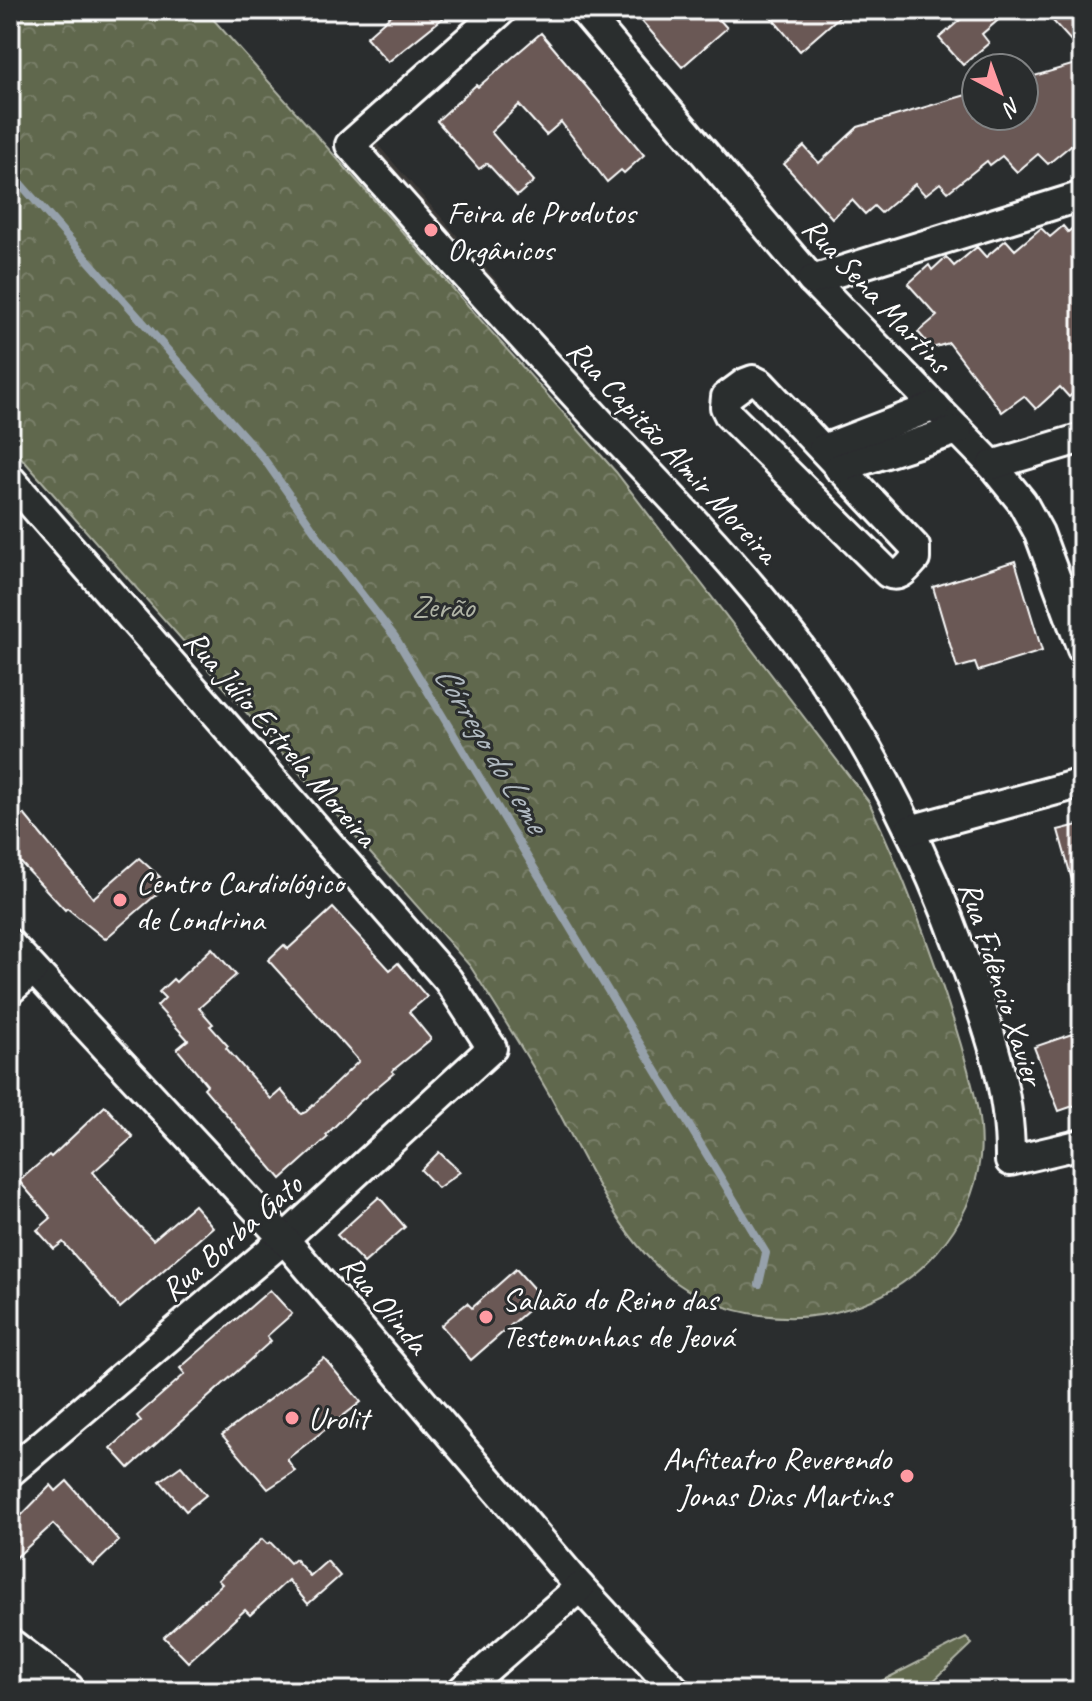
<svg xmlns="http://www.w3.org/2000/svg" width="1092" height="1701" font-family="Caveat,sans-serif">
	<defs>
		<pattern id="forest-crowns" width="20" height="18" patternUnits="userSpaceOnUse" patternTransform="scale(2)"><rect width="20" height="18" fill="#61684e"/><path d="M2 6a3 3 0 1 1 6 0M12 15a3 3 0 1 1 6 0" fill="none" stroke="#797f69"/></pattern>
	</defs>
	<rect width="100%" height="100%" fill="#2a2d2e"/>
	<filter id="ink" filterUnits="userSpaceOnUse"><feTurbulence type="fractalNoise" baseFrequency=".0125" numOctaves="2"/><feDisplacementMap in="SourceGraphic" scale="16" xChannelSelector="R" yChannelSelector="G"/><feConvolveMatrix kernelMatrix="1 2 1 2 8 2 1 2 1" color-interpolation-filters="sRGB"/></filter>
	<g filter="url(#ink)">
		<polygon fill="#3d3a39" points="377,144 508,294 484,313 351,166"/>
		<polygon fill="#61684e" stroke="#b0b4a6" stroke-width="2" points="966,1638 972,1644 923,1691 862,1691"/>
		<path fill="url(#forest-crowns)" stroke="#b0b4a6" stroke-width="2" d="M 10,10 L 205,10 L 616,472 L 869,802 C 906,880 936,962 961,1045 C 971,1081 984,1119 980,1157 C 972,1228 917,1288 850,1308 C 794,1326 725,1317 677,1283 C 619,1242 583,1155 549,1094 C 524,1051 497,1008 470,966 L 10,445 Z"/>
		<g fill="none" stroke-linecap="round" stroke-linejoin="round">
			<polyline stroke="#96a1ab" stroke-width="8" points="10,172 264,459 332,556 395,637 766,1253 759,1284"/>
		</g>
		<g fill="#6a5854" stroke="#fff" stroke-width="2">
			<polygon points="397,10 453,10 388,62 366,37"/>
			<polygon points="632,10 711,10 727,28 682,67"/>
			<polygon points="765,10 847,10 800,51"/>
			<polygon points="951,10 1010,10 982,34 989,43 963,65 939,38 960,20"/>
			<polygon points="1043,10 1082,10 1082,53"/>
			<polygon points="541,33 644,155 624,173 621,170 607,182 561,122 546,135 519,105 491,132 534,181 517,196 487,163 479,169 437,121 476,85 478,87"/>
			<polygon points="1082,62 1082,136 1048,164 1038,154 1017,172 1002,156 990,165 987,161 948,192 940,183 925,195 915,184 881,213 874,206 865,214 852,200 832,218 784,164 804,146 819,163 858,127 976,92 976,116 1024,116 1024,79"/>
			<polygon points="1082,220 1082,385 1069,397 1060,387 1036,409 1024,396 1002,412 949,343 932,348 918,332 937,316 908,284 929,265 932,270 946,257 954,266 977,247 986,257 1006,240 1015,250 1041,228 1050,237 1063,226 1068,232"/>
			<polygon points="1015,561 1042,651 978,671 975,663 957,668 933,587"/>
			<polygon points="24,814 93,898 139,858 160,877 157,879 165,887 105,939 67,908 65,910 10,851 10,824"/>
			<polygon points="1082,824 1082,893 1076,894 1058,830"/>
			<polygon points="333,908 390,970 398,963 427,997 409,1012 431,1039 392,1071 394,1073 358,1103 326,1135 328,1137 281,1179 204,1088 207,1085 177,1049 188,1040 157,1006 165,998 159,992 173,979 176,982 212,948 236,975 199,1008 213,1024 210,1026 228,1046 226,1048 271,1099 281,1090 301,1114 306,1112 359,1061 268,960 284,945 288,949"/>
			<polygon points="1072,1034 1082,1061 1082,1103 1059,1111 1034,1047"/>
			<polygon points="105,1106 133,1137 93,1172 125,1211 153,1240 194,1205 213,1227 120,1308 63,1242 54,1249 37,1230 51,1218 19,1181 49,1155 51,1157"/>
			<polygon points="439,1152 460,1172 438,1188 421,1170"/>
			<polygon points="379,1197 405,1227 364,1263 337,1235"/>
			<polygon points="516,1269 542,1298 471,1360 441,1325 467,1303 472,1308"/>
			<polygon points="270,1290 292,1314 267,1336 271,1341 129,1468 111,1448 141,1421 137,1416 185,1374 180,1368"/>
			<polygon points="324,1358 361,1402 287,1459 295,1471 268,1489 222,1435"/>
			<polygon points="181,1466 206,1495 186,1511 160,1481"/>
			<polygon points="67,1481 119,1541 93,1566 53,1524 10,1563 10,1527 51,1485 56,1491"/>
			<polygon points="262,1539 267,1544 270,1542 290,1563 295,1559 310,1576 327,1561 340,1576 308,1604 288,1580 250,1615 245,1610 188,1662 164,1637 222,1584 218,1580"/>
		</g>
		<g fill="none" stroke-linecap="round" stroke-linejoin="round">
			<g stroke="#fff" stroke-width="34">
				<g id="minor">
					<path d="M 502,10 L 350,145 C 432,239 516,331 600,422 C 674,500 750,577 813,665 C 875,751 927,857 963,957 C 988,1025 1011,1089 1010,1161 L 1082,1144"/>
					<polyline points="583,10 812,280 992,465 1022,502 1039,533 1082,649"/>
					<polyline points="812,280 1082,196"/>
					<path d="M 753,380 L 761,384 L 915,547 L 915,559 C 907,567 901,579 888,573 L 729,415 L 725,407 L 726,397 L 745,383 Z"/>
					<polyline points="823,449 935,406"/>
					<polyline points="992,465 1082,438"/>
					<polyline points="839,468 958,430"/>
					<polyline points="10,479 448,980 492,1048 284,1239 10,1472"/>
					<polyline points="910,830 1082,783"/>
					<polyline points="10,944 284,1239 580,1587 676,1691"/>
					<polyline points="10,990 33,970"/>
					<polyline points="461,1691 580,1587"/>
				</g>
			</g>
			<g stroke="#fff" stroke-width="44">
				<polyline id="secondary" points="10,1649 65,1691"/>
			</g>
			<use href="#minor" stroke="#2a2d2e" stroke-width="28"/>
			<use href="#secondary" stroke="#2a2d2e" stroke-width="38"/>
		</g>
	</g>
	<g fill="#ff9aa2" stroke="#2a2d2e" stroke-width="3">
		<circle cx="431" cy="230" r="8"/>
		<circle cx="120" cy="900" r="8"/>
		<circle cx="486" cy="1317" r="8"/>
		<circle cx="292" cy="1418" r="8"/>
		<circle cx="907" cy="1476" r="8"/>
	</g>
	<g text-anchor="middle" stroke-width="6" stroke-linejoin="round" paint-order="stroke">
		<g font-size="32" fill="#fff" stroke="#2a2d2e" text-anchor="start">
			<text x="447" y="223">Feira de Produtos<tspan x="447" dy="37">Orgânicos</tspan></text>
			<text x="136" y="893">Centro Cardiológico<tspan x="136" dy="37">de Londrina</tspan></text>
			<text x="502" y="1310">Salaão do Reino das<tspan x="502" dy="37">Testemunhas de Jeová</tspan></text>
			<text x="308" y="1429">Urolit</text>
			<text x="891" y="1469" text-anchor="end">Anfiteatro Reverendo<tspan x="891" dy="37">Jonas Dias Martins</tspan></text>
		</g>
		<g font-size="32" fill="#fff" stroke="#2a2d2e">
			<text transform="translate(877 295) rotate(47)" y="11">Rua Sena Martins</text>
			<text transform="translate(673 451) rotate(47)" y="11">Rua Capitão Almir Moreira</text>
			<text transform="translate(281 738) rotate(49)" y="11">Rua Júlio Estrela Moreira</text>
			<text transform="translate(1002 983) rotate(72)" y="11">Rua Fidêncio Xavier</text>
			<text transform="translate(231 1237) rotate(-41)" y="11">Rua Borba Gato</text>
			<text transform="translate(385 1304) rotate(50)" y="11">Rua Olinda</text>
		</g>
		<g font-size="32" fill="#b0b4a6" stroke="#2a2d2e">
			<text x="443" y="617">Zerão</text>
		</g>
		<g font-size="34" font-style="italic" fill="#b0b9c0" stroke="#2a2d2e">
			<text transform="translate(492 748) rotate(59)" y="12">Córrego do Leme</text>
		</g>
	</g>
	<rect width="1092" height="1701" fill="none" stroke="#2a2d2e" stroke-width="40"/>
	<rect x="20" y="20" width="1052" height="1661" fill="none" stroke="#fff" stroke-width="3" filter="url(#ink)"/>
	<g transform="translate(1000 92) rotate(139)"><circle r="38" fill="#2a2d2e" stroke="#7f8182" stroke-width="2"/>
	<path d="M0-6L14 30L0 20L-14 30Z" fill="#ff9aa2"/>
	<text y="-12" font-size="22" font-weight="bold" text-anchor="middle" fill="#ffffff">N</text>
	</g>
</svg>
